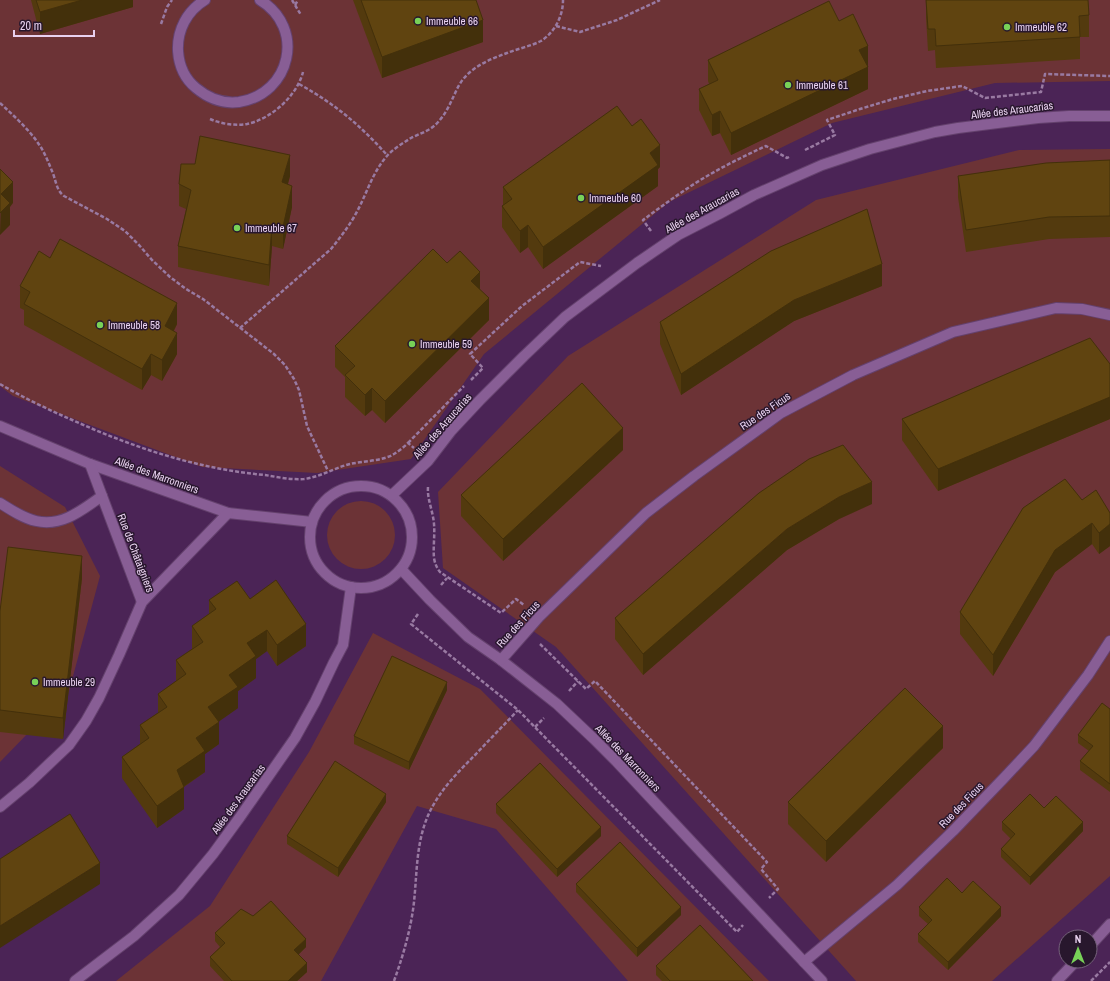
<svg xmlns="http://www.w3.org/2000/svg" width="1110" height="981" font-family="'Archivo Narrow',sans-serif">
	<rect width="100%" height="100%" fill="#4b2456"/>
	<g fill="#6c3336">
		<polygon points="0,0 1110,0 1110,81 995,83 832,123 669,202 484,354 411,459 317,473 202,467 13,396 0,386"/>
		<polygon points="1110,149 1110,876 992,981 856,981 556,647 443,568 438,492 568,356 816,200 1019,150"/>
		<polygon points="0,466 65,507 100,576 69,691 0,762"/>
		<circle cx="361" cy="535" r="34"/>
		<polygon points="373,633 480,689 769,981 628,981 496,829 417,806 321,981 116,981 210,906 309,752"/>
	</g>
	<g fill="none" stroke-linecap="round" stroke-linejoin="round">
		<g stroke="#64416d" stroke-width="12">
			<path id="service" d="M 0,503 C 11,510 23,518 36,521 C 62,527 82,510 102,496"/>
		</g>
		<g stroke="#64416d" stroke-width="12">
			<g id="minor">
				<path d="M 205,0 C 187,11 177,30 178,51 C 179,66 185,79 196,88 C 208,98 223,104 239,102 C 291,94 306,28 260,0"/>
				<polyline points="0,426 90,464 228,513 312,522"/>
				<polyline points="90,464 102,496 142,602"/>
				<circle cx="361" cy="537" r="51"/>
				<polyline points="392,495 428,461 451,431 480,400 524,356 565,317 637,263 678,235 719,214 754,195 822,165 870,149 935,132 958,128 1038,118 1069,116 1110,116"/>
				<polyline points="401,569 430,600 468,637 501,660 557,704 594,739 616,761 804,962 822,981"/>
				<polyline points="501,660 539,617 646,513 694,476 781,413 853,375 953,332 1056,308 1082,309 1110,315"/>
				<polyline points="0,807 29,783 69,745 86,721 99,698 119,655 142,602 228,513"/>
				<polyline points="1090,946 1110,924"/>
				<polyline points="804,962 897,885 953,831 1003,779 1034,746 1088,675 1110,641"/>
				<polyline points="75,981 134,936 179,895 213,854 240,817 295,738 315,702 334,662 343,645 351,587"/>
				<polyline points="1057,981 1076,961"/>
			</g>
		</g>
		<g stroke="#997aa2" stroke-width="2.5" stroke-dasharray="4 2" stroke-linecap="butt">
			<polyline points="292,0 301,15"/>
			<polyline points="295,5 298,0"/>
			<polyline points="161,24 167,7 172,0"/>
			<polyline points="556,26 580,32 617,20 660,0"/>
			<path d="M 299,84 C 335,104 360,125 387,155"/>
			<path d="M 0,103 C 15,117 31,131 42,149 C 46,156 49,164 52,171 C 56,180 56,190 64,196 L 107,219 L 125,231 L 139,245 L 152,260 L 170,277 L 186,289 L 203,299 L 274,354 L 285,365 L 294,379 L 299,390 L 307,426 L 328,471"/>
			<path d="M 210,119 C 221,124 236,126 247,124 C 271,119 297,96 303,72"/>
			<polyline points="805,150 835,135 827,120 860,109 893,99 927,91 962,86 985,98 1041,92 1045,74 1110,76"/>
			<path d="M 651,231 L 643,220 C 662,206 681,192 702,179 C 722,167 744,156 766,146 L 787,158 L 789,157"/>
			<path d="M 240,328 L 331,249 C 339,239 347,229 354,217 C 366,197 371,174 387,156 C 393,149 403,143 411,138 C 421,133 432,130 439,121 C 448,111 452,99 458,87 C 468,68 488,60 507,53 C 517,49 531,46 541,41 C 555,32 563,16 563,0"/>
			<polyline points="471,380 483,368 470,354 522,306 580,262 601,266"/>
			<path d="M 0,384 C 22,397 47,409 70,419 C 132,447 197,469 265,475 C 277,477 291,480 304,479 C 320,477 334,468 350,464 C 363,461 383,461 394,454 C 399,451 404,447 408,443 L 414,448"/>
			<polyline points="408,443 464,386"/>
			<path d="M 428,487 C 427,499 433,511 434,524 C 435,535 433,547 434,558 C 435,564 437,568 440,572 L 501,613 L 516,599 L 524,605"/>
			<polyline points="441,585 447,578"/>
			<polyline points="418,614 411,624 518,710 737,932 743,925"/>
			<polyline points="540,644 586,689 595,681 767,862 761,869 778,889 769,898"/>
			<polyline points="569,691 578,681"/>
			<polyline points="535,727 544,718"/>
			<path d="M 394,981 C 403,956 411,929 414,902 C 417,874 416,845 427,818 C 437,793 457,773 476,754 C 490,739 504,725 518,710"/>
			<polyline points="1091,981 1110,962"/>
		</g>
		<use href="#service" stroke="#885e95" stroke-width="10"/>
		<use href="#minor" stroke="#885e95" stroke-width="10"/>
	</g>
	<g fill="#533a0e">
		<polygon points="31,0 133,0 133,7 40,34"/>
		<polygon points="353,0 476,0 483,42 382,78"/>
		<polygon points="926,0 1088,0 1089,15 1089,37 1080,37 1080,59 936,68 935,50 928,51 926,17"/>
		<polygon points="839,21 868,46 868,89 731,155 720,133 712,136 699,110 699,89 709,84 708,81 708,60"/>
		<polygon points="1110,160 1110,237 1049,239 966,252 958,197 958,176"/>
		<polygon points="660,167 658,169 658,186 543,269 528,247 520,253 502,227 502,206 503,205 503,187"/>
		<polygon points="290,176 288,184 292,207 283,249 272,246 269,286 178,267 178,246 186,209 179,206 179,184"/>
		<polygon points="447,263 480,290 489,320 385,423 372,410 365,416 345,397 345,377 335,367 335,346"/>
		<polygon points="20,286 177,324 174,331 177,354 162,381 151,375 142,390 24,325 24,310 20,308"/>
		<polygon points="882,286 794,321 681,395 660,344 660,322"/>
		<polygon points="1110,364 1110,419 938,491 902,440 902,419"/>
		<polygon points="623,450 503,561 461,516 461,495"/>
		<polygon points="1082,500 1110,513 1110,546 1099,554 1092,544 1055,572 993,676 960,634 960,612"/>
		<polygon points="872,504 839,519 787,550 643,675 615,639 615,618"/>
		<polygon points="82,578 63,739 0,732 0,611"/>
		<polygon points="250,599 306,646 277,666 267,651 256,659 256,678 238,691 238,708 218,722 219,744 205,754 205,772 184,787 184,809 157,828 122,778 122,757 140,744 140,725 158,713 158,694 176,681 176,660 192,649 192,626 209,614 209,600"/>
		<polygon points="447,690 409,770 354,744 354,736"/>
		<polygon points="1110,709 1110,792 1080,770 1080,761 1089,751 1078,743 1078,735"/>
		<polygon points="943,748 826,862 788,824 788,802"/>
		<polygon points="386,802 338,877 287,844 287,836"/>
		<polygon points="496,804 601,836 557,877 496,813"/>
		<polygon points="1044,808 1083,831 1030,885 1001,857 1001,849 1011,839 1002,830 1002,822"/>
		<polygon points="576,884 681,915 637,957 576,892"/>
		<polygon points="962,893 1001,916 948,970 918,942 918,934 928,924 919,916 919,907"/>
		<polygon points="253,916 306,947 298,955 307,972 297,981 224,981 210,966 210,957 220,947 215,941 215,933"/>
		<polygon points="656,966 753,981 662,981 656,975"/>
	</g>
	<g fill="#43300b">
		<polygon points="82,0 133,0 133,7 40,34 40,12"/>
		<polygon points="483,20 483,42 382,78 382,57"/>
		<polygon points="868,46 868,89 731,155 731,133 859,50"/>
		<polygon points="720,111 720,133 712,136 712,115"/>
		<polygon points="660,145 660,167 658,169 658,186 543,269 543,247 650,153"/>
		<polygon points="290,155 290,176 282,204 282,182"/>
		<polygon points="13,182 13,203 10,207 10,225 0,235 1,194"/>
		<polygon points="292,186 292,207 283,249 283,227"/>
		<polygon points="272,224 272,246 269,286 269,265"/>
		<polygon points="528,225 528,247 520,253 520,231"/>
		<polygon points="882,264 882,286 794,321 681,395 681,374 794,300"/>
		<polygon points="480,272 480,293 471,281"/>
		<polygon points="489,298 489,320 385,423 385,401"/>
		<polygon points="177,303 177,324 165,347 165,326"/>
		<polygon points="177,333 177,354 162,381 162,360"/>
		<polygon points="151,354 151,375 142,390 142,369"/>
		<polygon points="372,388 372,410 365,416 365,395"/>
		<polygon points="1110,397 1110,419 938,491 938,469"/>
		<polygon points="623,428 623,450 503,561 503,539"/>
		<polygon points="872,482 872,504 839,519 787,550 643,675 643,654 787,529 839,497"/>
		<polygon points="1092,523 1092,544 1055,572 993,676 993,655 1055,550"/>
		<polygon points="1110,524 1110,546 1099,554 1099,533"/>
		<polygon points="82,556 82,578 63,739 63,718"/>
		<polygon points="306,624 306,646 277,666 277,645"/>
		<polygon points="267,630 267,651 256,659 256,678 238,691 238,708 208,729 208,707 229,675 247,643"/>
		<polygon points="447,682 447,690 409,770 409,762"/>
		<polygon points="219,722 219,744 205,754 205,772 177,791 177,770 196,738"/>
		<polygon points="943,726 943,748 826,862 826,841"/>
		<polygon points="184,787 184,809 157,828 157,806"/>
		<polygon points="386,794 386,802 338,877 338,868"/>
		<polygon points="1083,822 1083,831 1030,885 1030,877"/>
		<polygon points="601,827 601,836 557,877 557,869"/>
		<polygon points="100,863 100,884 0,948 0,926"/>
		<polygon points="681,907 681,915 637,957 637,948"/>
		<polygon points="1001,907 1001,916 948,970 948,962"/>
		<polygon points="306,939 306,947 294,959 294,950"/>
		<polygon points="307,963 307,972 297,981 288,981"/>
	</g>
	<g fill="#604410" stroke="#43300b">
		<polygon points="36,0 82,0 40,12"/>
		<polygon points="361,0 476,0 483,20 382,57"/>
		<polygon points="926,0 1088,0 1089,15 1079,16 1080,37 936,46 935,29 928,29"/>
		<polygon points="829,1 839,21 853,14 868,46 859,50 868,67 731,133 720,111 712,115 699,89 718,80 708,60"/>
		<polygon points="617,106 632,126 641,119 660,145 650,153 658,165 543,247 528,225 520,231 502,206 512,199 503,187"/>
		<polygon points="200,136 290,155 282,182 292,186 283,227 272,224 269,265 178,246 191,190 179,184 181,164 195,164"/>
		<polygon points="1110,160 1110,216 1049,217 966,230 958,176 1046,163"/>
		<polygon points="0,169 13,182 1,194 10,203 0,213"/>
		<polygon points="867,209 882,264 794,300 681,374 660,322 771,251"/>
		<polygon points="60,239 177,303 165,326 177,333 162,360 151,354 142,369 24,304 30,292 20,286 39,251 50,258"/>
		<polygon points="433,249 447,263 460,251 480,272 471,281 489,298 385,401 372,388 365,395 345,375 355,366 335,346"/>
		<polygon points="1090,338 1110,364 1110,397 938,469 902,419"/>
		<polygon points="582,383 623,428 503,539 461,495"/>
		<polygon points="843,445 872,482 839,497 787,529 643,654 615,618 759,493 809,459"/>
		<polygon points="1065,479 1082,500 1096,490 1110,513 1110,524 1099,533 1092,523 1055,550 993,655 960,612 1023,508"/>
		<polygon points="8,547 82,556 63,718 0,710 0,611"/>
		<polygon points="276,580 306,624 277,645 267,630 247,643 256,656 229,675 238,687 208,707 219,722 196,738 205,751 177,770 184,787 157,806 122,757 149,738 140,725 167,707 158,694 186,674 176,660 203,642 192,626 216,609 209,600 237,581 250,599"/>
		<polygon points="392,656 447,682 409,762 354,736"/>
		<polygon points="905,688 943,726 826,841 788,802"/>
		<polygon points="1102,703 1110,709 1110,784 1080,761 1093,746 1078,735"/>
		<polygon points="335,761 386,794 338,868 287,836"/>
		<polygon points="540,763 601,827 557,869 496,804"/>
		<polygon points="1030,794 1044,808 1056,796 1083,822 1030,877 1001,849 1015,834 1002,822"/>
		<polygon points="70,814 100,863 0,926 0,859"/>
		<polygon points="620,842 681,907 637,948 576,884"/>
		<polygon points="947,878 962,893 973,881 1001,907 948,962 918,934 932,920 919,907"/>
		<polygon points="271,901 306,939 294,950 307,963 288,981 232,981 210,957 225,943 215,933 241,909 253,916"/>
		<polygon points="700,925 753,981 670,981 656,966"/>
	</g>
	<g fill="#78d158" stroke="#28172d" stroke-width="1.5">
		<circle cx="418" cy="21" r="4"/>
		<circle cx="1007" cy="27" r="4"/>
		<circle cx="788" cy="85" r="4"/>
		<circle cx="581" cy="198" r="4"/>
		<circle cx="237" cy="228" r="4"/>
		<circle cx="100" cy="325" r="4"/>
		<circle cx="412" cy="344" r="4"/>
		<circle cx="35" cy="682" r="4"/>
	</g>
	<g text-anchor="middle" stroke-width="3" stroke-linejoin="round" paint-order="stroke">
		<g font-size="11" fill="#e8d1ef" stroke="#28172d" text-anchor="start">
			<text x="426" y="25">Immeuble 66</text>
			<text x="1015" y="31">Immeuble 62</text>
			<text x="796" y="89">Immeuble 61</text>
			<text x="589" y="202">Immeuble 60</text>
			<text x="245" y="232">Immeuble 67</text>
			<text x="108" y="329">Immeuble 58</text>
			<text x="420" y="348">Immeuble 59</text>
			<text x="43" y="686">Immeuble 29</text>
		</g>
		<g font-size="11" fill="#e8d1ef" stroke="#28172d">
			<text transform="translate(1012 110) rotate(-7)" y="4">Allée des Araucarias</text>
			<text transform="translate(702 210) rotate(-29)" y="4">Allée des Araucarias</text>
			<text transform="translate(765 411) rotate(-34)" y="4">Rue des Ficus</text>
			<text transform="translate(442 426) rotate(-49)" y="4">Allée des Araucarias</text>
			<text transform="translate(157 475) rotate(20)" y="4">Allée des Marronniers</text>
			<text transform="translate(136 553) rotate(69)" y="4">Rue de Châtaigniers</text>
			<text transform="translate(518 624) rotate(-48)" y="4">Rue des Ficus</text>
			<text transform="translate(628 758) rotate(46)" y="4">Allée des Marronniers</text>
			<text transform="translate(238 799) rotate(-54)" y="4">Allée des Araucarias</text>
			<text transform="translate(961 805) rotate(-46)" y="4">Rue des Ficus</text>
		</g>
	</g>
	<g transform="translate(1078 949)"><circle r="19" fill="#28172d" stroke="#75617b"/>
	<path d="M0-3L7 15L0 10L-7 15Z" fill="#78d158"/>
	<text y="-6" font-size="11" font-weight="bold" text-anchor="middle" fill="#e8d1ef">N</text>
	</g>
	<path d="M14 30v6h80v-6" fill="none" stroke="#e8d1ef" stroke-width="2"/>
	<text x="20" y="30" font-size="12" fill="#e8d1ef" stroke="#28172d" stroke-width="3" paint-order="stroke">20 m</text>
</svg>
